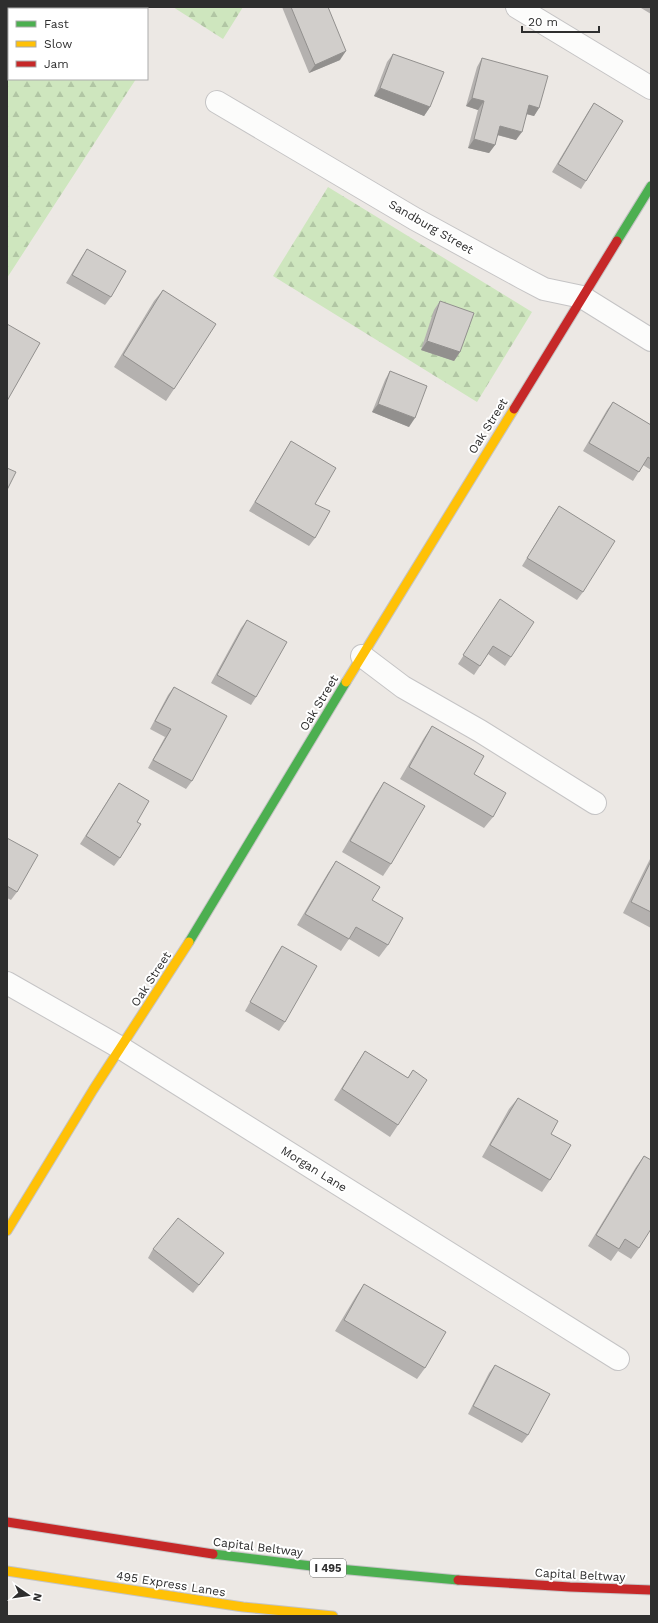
<svg xmlns="http://www.w3.org/2000/svg" width="658" height="1623" font-family="'Work Sans',sans-serif">
	<defs>
		<pattern id="forest-firs" width="22" height="20" patternUnits="userSpaceOnUse"><rect width="22" height="20" fill="#cee6be"/><path d="M5 1l3.5 6h-7zM16 11l3.5 6h-7z" fill="#b1c6a4"/></pattern>
	</defs>
	<rect width="100%" height="100%" fill="#ece8e4"/>
	<g fill="url(#forest-firs)">
		<polygon points="173,7 243,7 223,39"/>
		<polygon points="9,23 9,79 136,79 7,278 7,30"/>
		<polygon points="328,187 532,312 477,402 273,276"/>
	</g>
	<g fill="none" stroke-linecap="round" stroke-linejoin="round">
		<polyline stroke="#99d6ec" stroke-width="8" points="7,10 11,7"/>
		<g stroke="#c5c4c5" stroke-width="24">
			<g id="street">
				<polyline points="517,7 651,88"/>
				<polyline points="217,102 415,219 523,278 544,289 582,297 651,340"/>
				<polyline points="362,656 403,687 480,731 595,803"/>
				<polyline points="7,983 121,1048 618,1359"/>
			</g>
		</g>
		<g stroke="#c5c4c5" stroke-width="11">
			<g id="fast">
				<polyline points="617,241 651,186"/>
				<polyline points="189,942 346,682"/>
				<polyline points="213,1554 328,1568 458,1580"/>
			</g>
		</g>
		<g stroke="#c5c4c5" stroke-width="11">
			<g id="slow">
				<polyline points="346,682 514,409"/>
				<polyline points="7,1231 93,1090 189,942"/>
				<polyline points="7,1571 243,1607 333,1616"/>
			</g>
		</g>
		<g stroke="#c5c4c5" stroke-width="11">
			<g id="jam">
				<polyline points="514,409 617,241"/>
				<polyline points="7,1522 213,1554"/>
				<polyline points="458,1580 570,1587 651,1590"/>
			</g>
		</g>
		<use href="#street" stroke="#fcfcfb" stroke-width="22"/>
		<use href="#fast" stroke="#4caf50" stroke-width="9"/>
		<use href="#slow" stroke="#ffc107" stroke-width="9"/>
		<use href="#jam" stroke="#c62828" stroke-width="9"/>
	</g>
	<g fill="#b4b1af">
		<polygon points="282,7 328,7 340,60 309,73"/>
		<polygon points="641,7 651,7 651,14 641,8"/>
		<polygon points="393,54 430,107 424,116 374,96 387,62"/>
		<polygon points="482,58 539,108 534,116 526,114 516,140 497,135 495,145 489,153 468,148 478,110 466,106 477,67"/>
		<polygon points="594,103 586,181 581,189 552,172 588,112"/>
		<polygon points="87,249 111,297 105,305 66,283 81,258"/>
		<polygon points="163,290 174,389 166,401 114,367 154,301"/>
		<polygon points="440,301 460,352 454,361 421,350 434,310"/>
		<polygon points="390,371 409,427 372,412 385,380"/>
		<polygon points="613,402 651,425 651,470 643,465 633,481 583,451 607,410"/>
		<polygon points="291,441 315,538 309,546 249,511 286,450"/>
		<polygon points="559,506 583,592 577,600 522,566 553,515"/>
		<polygon points="495,607 511,657 505,666 488,654 474,675 458,664"/>
		<polygon points="247,620 256,697 251,705 211,683 241,628"/>
		<polygon points="174,687 192,781 186,789 148,768 165,737 150,729 168,695"/>
		<polygon points="432,726 474,774 493,817 484,828 400,779 424,738"/>
		<polygon points="384,782 391,864 383,876 342,852 376,794"/>
		<polygon points="119,783 137,822 120,858 114,866 80,844"/>
		<polygon points="7,838 17,892 11,900 7,898"/>
		<polygon points="651,857 651,928 623,913"/>
		<polygon points="336,861 372,900 388,945 379,957 349,939 341,951 297,925 328,873"/>
		<polygon points="282,946 285,1022 279,1031 245,1011 276,955"/>
		<polygon points="365,1051 408,1078 413,1070 398,1125 390,1137 334,1100 357,1063"/>
		<polygon points="518,1098 550,1180 542,1192 482,1157 509,1109"/>
		<polygon points="644,1156 639,1248 631,1259 618,1251 611,1261 588,1246 636,1167"/>
		<polygon points="153,1249 218,1261 193,1293 148,1258"/>
		<polygon points="364,1284 425,1368 417,1379 335,1331 356,1296"/>
		<polygon points="495,1365 528,1435 522,1443 468,1414 489,1373"/>
	</g>
	<g fill="#92908e">
		<polygon points="346,51 340,60 309,73 315,65"/>
		<polygon points="380,88 430,107 424,116 374,96"/>
		<polygon points="472,98 484,101 478,110 466,106"/>
		<polygon points="529,105 539,108 534,116 523,113"/>
		<polygon points="500,126 522,132 516,140 494,134"/>
		<polygon points="474,139 495,145 489,153 468,148"/>
		<polygon points="427,341 460,352 454,361 421,350"/>
		<polygon points="378,404 415,418 409,427 372,412"/>
	</g>
	<g fill="#d1cecb" stroke="#92908e">
		<polygon points="291,7 328,7 346,51 315,65"/>
		<polygon points="393,54 444,72 430,107 380,88"/>
		<polygon points="482,58 548,76 539,108 529,105 522,132 500,126 495,145 474,139 484,101 472,98"/>
		<polygon points="594,103 623,121 586,181 558,164"/>
		<polygon points="87,249 126,271 111,297 72,275"/>
		<polygon points="163,290 216,324 174,389 123,355"/>
		<polygon points="440,301 474,313 460,352 427,341"/>
		<polygon points="7,324 40,343 7,401"/>
		<polygon points="390,371 427,386 415,418 378,404"/>
		<polygon points="613,402 651,425 651,459 648,457 639,472 589,443"/>
		<polygon points="291,441 336,468 315,504 330,511 315,538 255,502"/>
		<polygon points="7,468 16,472 7,490"/>
		<polygon points="559,506 615,541 583,592 527,558"/>
		<polygon points="500,599 534,622 511,657 493,646 480,666 463,655"/>
		<polygon points="247,620 287,642 256,697 217,675"/>
		<polygon points="174,687 227,716 192,781 153,760 171,729 155,721"/>
		<polygon points="432,726 484,756 474,774 506,793 493,817 409,767"/>
		<polygon points="384,782 425,806 391,864 350,841"/>
		<polygon points="119,783 149,801 137,822 141,824 120,858 86,836"/>
		<polygon points="7,838 38,855 17,892 7,886"/>
		<polygon points="336,861 380,887 372,900 403,918 388,945 356,927 349,939 305,914"/>
		<polygon points="651,861 651,912 631,902"/>
		<polygon points="282,946 317,966 285,1022 250,1002"/>
		<polygon points="365,1051 408,1078 413,1070 427,1080 398,1125 342,1089"/>
		<polygon points="518,1098 558,1121 551,1134 571,1145 550,1180 490,1145"/>
		<polygon points="644,1156 651,1160 651,1229 639,1248 625,1239 619,1249 596,1235"/>
		<polygon points="178,1218 224,1253 199,1285 153,1249"/>
		<polygon points="364,1284 446,1332 425,1368 344,1320"/>
		<polygon points="495,1365 550,1394 528,1435 473,1406"/>
	</g>
	<g text-anchor="middle" stroke-width="4" stroke-linejoin="round" paint-order="stroke">
		<rect fill="#fff" stroke="#6d6d6d" stroke-width="1" x="310" y="1559" width="36" height="18" rx="3"/>
		<g font-size="11" font-weight="bold" fill="#2e2e2e">
			<text x="328" y="1572">I 495</text>
		</g>
		<g font-size="12" fill="#2e2e2e" stroke="#fff">
			<text transform="translate(431 227) rotate(30)" y="4">Sandburg Street</text>
			<text transform="translate(488 426) rotate(-58)" y="4">Oak Street</text>
			<text transform="translate(319 703) rotate(-59)" y="4">Oak Street</text>
			<text transform="translate(151 979) rotate(-57)" y="4">Oak Street</text>
			<text transform="translate(314 1169) rotate(32)" y="4">Morgan Lane</text>
			<text transform="translate(258 1547) rotate(7)" y="4">Capital Beltway</text>
			<text transform="translate(580 1575) rotate(3)" y="4">Capital Beltway</text>
			<text transform="translate(171 1584) rotate(9)" y="4">495 Express Lanes</text>
		</g>
	</g>
	<rect width="658" height="1623" fill="none" stroke="#2e2e2e" stroke-width="16"/>
	<rect x="8" y="8" width="140" height="72" fill="#ffffff" stroke="#ababab"/>
	<rect x="16" y="21" width="20" height="6" fill="#4caf50" stroke="#ababab"/>
	<text x="44" y="28" font-size="12" fill="#2e2e2e">Fast</text>
	<rect x="16" y="41" width="20" height="6" fill="#ffc107" stroke="#ababab"/>
	<text x="44" y="48" font-size="12" fill="#2e2e2e">Slow</text>
	<rect x="16" y="61" width="20" height="6" fill="#c62828" stroke="#ababab"/>
	<text x="44" y="68" font-size="12" fill="#2e2e2e">Jam</text>
	<g transform="translate(28 1595) rotate(103)" stroke="#ffffff" stroke-width="3" paint-order="stroke">
	<path d="M0-3L7 15L0 10L-7 15Z" fill="#2e2e2e"/>
	<text y="-6" font-size="11" font-weight="bold" text-anchor="middle" fill="#2e2e2e">N</text>
	</g>
	<path d="M522 26v6h77v-6" fill="none" stroke="#2e2e2e" stroke-width="2"/>
	<text x="528" y="26" font-size="12" fill="#2e2e2e" stroke="#ffffff" stroke-width="3" paint-order="stroke">20 m</text>
</svg>
